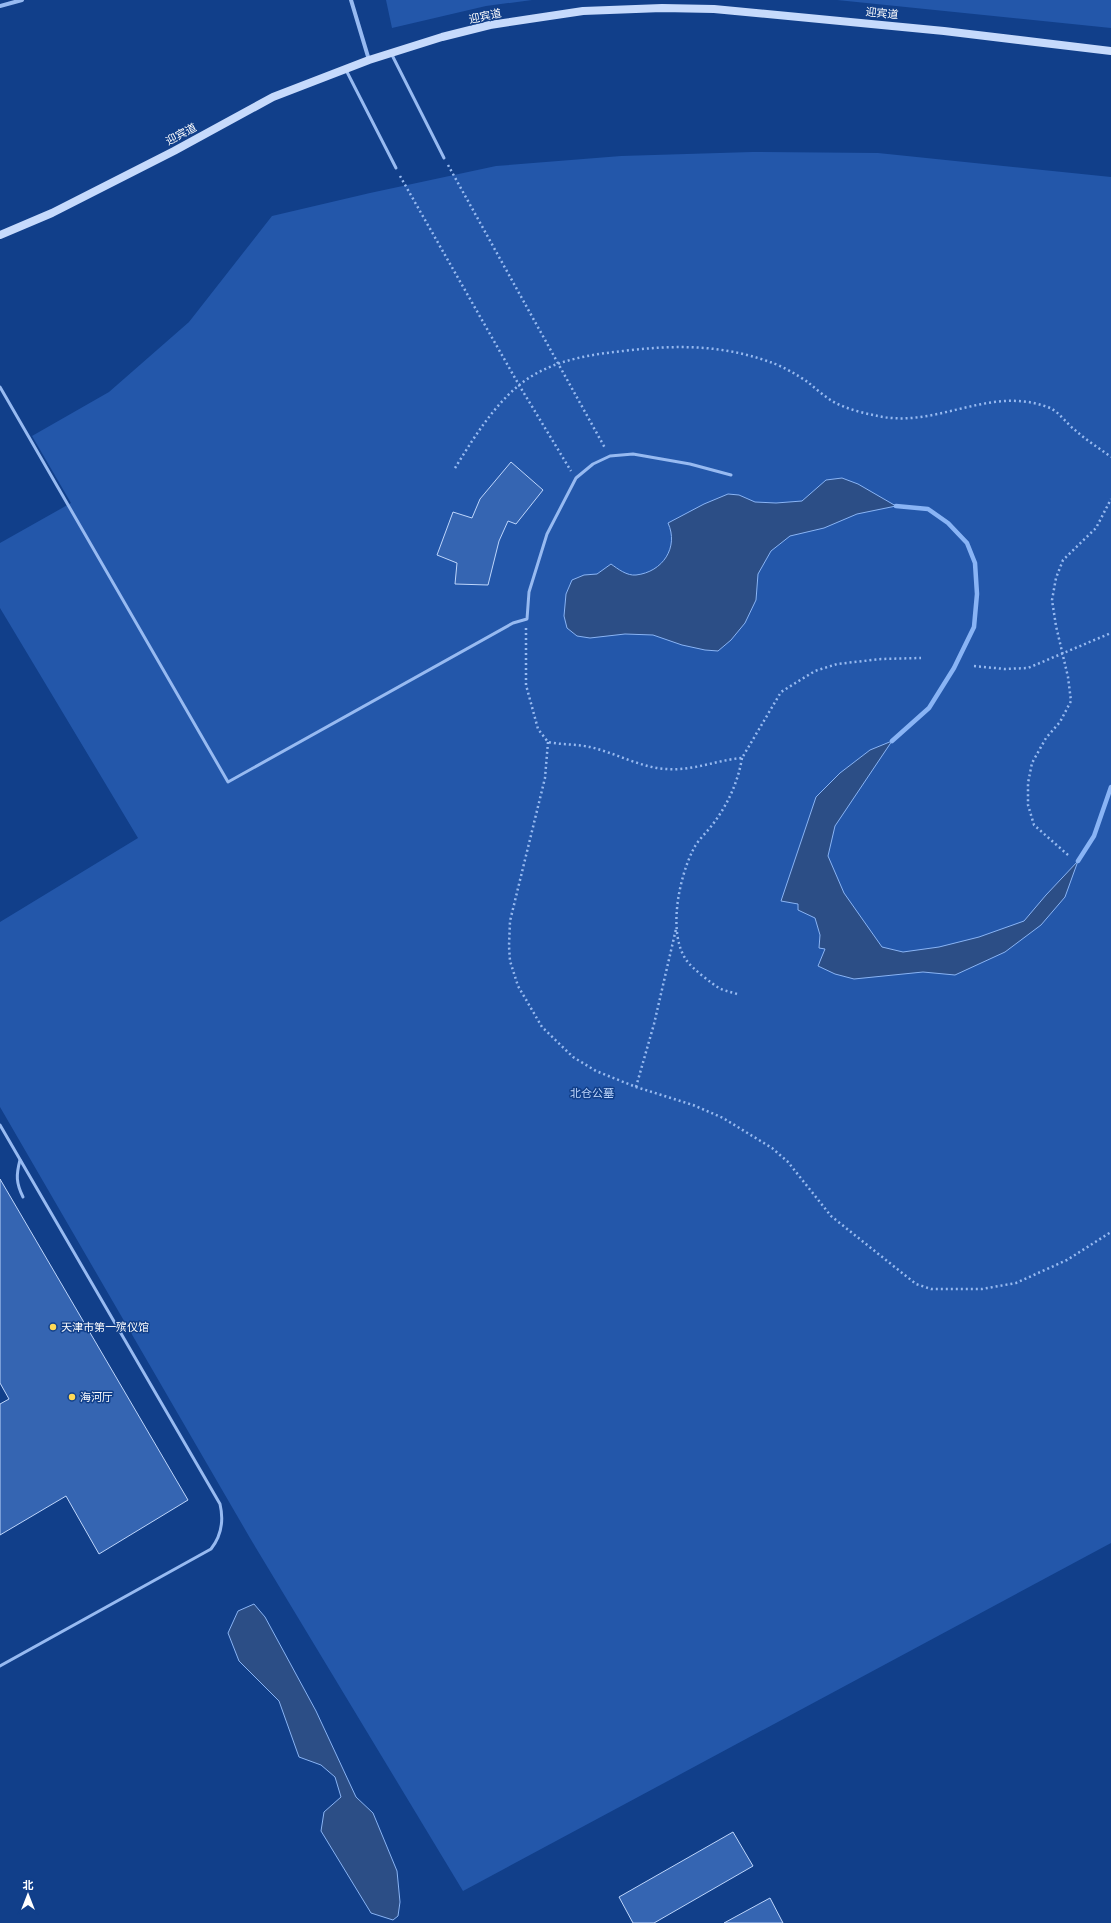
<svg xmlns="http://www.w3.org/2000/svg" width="1111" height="1923" font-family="Poppins,'Noto Sans SC',sans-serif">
	<rect width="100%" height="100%" fill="#113f8a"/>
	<g fill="#2357aa">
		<polygon points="386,0 532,0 486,6 392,28"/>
		<polygon points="837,0 1111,0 1111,28"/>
		<polygon points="752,152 878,153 1111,177 1111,1543 463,1891 250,1538 0,1107 0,922 138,838 0,608 0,543 71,503 32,436 109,392 189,322 272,216 370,193 496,166 621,156"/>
	</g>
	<g fill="#2c4e86" stroke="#89b4f5">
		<path d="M 842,478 L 858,484 L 896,506 L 857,514 L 824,528 L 790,536 L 771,551 L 758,574 L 756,600 L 745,623 L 731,640 L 718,651 L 705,650 L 682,645 L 653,635 L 625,634 L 590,638 L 577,636 L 567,628 L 564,616 L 566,594 L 572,580 L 584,575 L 597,574 L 611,564 C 618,569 627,576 636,575 C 663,572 679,547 668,523 L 704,504 L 728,494 L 739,495 L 755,502 L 776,503 L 802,501 L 826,480 Z"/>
		<polygon points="892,741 835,826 828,856 844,893 882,947 903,952 939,947 979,937 1024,921 1046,895 1078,861 1065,897 1041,925 1005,952 955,975 923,972 854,979 835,974 818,966 825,949 819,948 820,935 815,918 798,910 798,904 781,901 816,797 840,773 870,750"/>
		<polygon points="254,1604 265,1617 316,1711 356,1797 373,1813 397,1871 400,1902 398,1916 393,1920 371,1913 321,1831 324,1812 341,1797 335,1777 321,1765 299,1757 279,1701 239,1661 228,1633 238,1611"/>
	</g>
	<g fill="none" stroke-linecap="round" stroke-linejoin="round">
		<g stroke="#89b4f5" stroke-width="4.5">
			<polyline points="892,741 929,708 954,668 974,627 977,594 975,563 967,543 948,523 928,509 896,506"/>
			<polyline points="1078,861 1094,836 1111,787"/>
		</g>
	</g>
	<g fill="#3565b2" stroke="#bed6fc">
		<polygon points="511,462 543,490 516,524 508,521 499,541 488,585 455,584 457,563 437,555 453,512 472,518 480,499"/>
		<polygon points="0,1179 188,1500 99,1554 66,1496 0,1535 0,1404 9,1399 0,1383"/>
		<polygon points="733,1832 753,1866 654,1923 633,1923 619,1897"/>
		<polygon points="770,1898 783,1923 724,1923"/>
	</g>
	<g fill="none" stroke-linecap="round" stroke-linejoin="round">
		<g stroke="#97baf1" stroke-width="2.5" stroke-dasharray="2 3" stroke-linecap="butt">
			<polyline points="448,165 605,448"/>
			<polyline points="400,176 519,385 571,471"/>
			<path d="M 455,468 C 473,439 492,408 518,386 C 548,361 586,355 623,351 C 674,345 720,344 770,362 C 782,366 798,375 809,383 C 816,389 824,396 832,401 C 846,409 863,413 878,416 C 937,429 991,384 1050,408 C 1059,412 1067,424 1075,430 C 1086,440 1099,448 1111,457"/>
			<path d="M 526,628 L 526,685 L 538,729 L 548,742 C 562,745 577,744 590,747 C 616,753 641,768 667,769 C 693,771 717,760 742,758 L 781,692 L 797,682 L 815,671 L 837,664 L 881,659 L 921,658"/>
			<polyline points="974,666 1005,669 1028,668 1111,633"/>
			<polyline points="548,742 545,778 510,921 509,946 510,961 518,986 542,1027 573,1057 596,1071 636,1087 693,1105 723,1118 772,1148 788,1162 831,1216 916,1284 931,1289 982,1289 1016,1283 1067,1260 1111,1232"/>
			<polyline points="1068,855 1034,825 1028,805 1028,783 1032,763 1046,738 1060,722 1071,701 1068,677 1056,626 1052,600 1056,578 1063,560 1096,528 1111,499"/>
			<path d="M 737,994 C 731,992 725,991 719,988 C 712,984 692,968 687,961 C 667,934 679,878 693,850 C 697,841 707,832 713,824 C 728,804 738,782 742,758"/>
			<polyline points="636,1087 654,1024 676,929"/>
		</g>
		<g stroke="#97baf1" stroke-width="3">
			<polyline points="391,53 444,158"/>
			<polyline points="346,70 396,168"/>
			<polyline points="0,387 228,782 513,623 527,619 529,592 547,534 576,478 593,464 610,456 633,454 690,464 731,475"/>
			<path d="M 0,1125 L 220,1504 C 224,1521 222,1535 211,1549 L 0,1666"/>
			<path d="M 20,1160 C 16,1175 16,1183 23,1197"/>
		</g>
		<g stroke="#97baf1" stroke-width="4">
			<polyline points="351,0 369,60"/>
			<polyline points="0,6 22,0"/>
		</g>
		<polyline stroke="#c6dafc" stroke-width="8" points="0,235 52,213 174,151 273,97 369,60 442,37 490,25 583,11 662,8 714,9 944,31 1111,51"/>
	</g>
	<g fill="#ffd957" stroke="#113f8a" stroke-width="1.5">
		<circle cx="53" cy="1327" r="4"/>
		<circle cx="72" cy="1397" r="4"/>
	</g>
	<g text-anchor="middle" stroke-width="3" stroke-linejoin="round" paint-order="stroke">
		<g font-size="11" fill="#fff" stroke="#113f8a">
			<text transform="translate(882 13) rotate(6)" y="4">迎宾道</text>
			<text transform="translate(485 16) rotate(-12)" y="4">迎宾道</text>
			<text transform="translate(181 134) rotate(-28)" y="4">迎宾道</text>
		</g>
		<g font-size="11" fill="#bed6fc" stroke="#113f8a">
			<text x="592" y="1097">北仓公墓</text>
		</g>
		<g font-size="11" fill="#fff" stroke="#113f8a" text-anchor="start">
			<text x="61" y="1331">天津市第一殡仪馆</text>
			<text x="80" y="1401">海河厅</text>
		</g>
	</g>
	<g transform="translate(28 1895)" stroke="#113f8a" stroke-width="3" paint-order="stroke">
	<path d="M0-3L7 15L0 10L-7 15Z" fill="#ffffff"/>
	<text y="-6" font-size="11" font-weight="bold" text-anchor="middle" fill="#ffffff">北</text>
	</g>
</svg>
